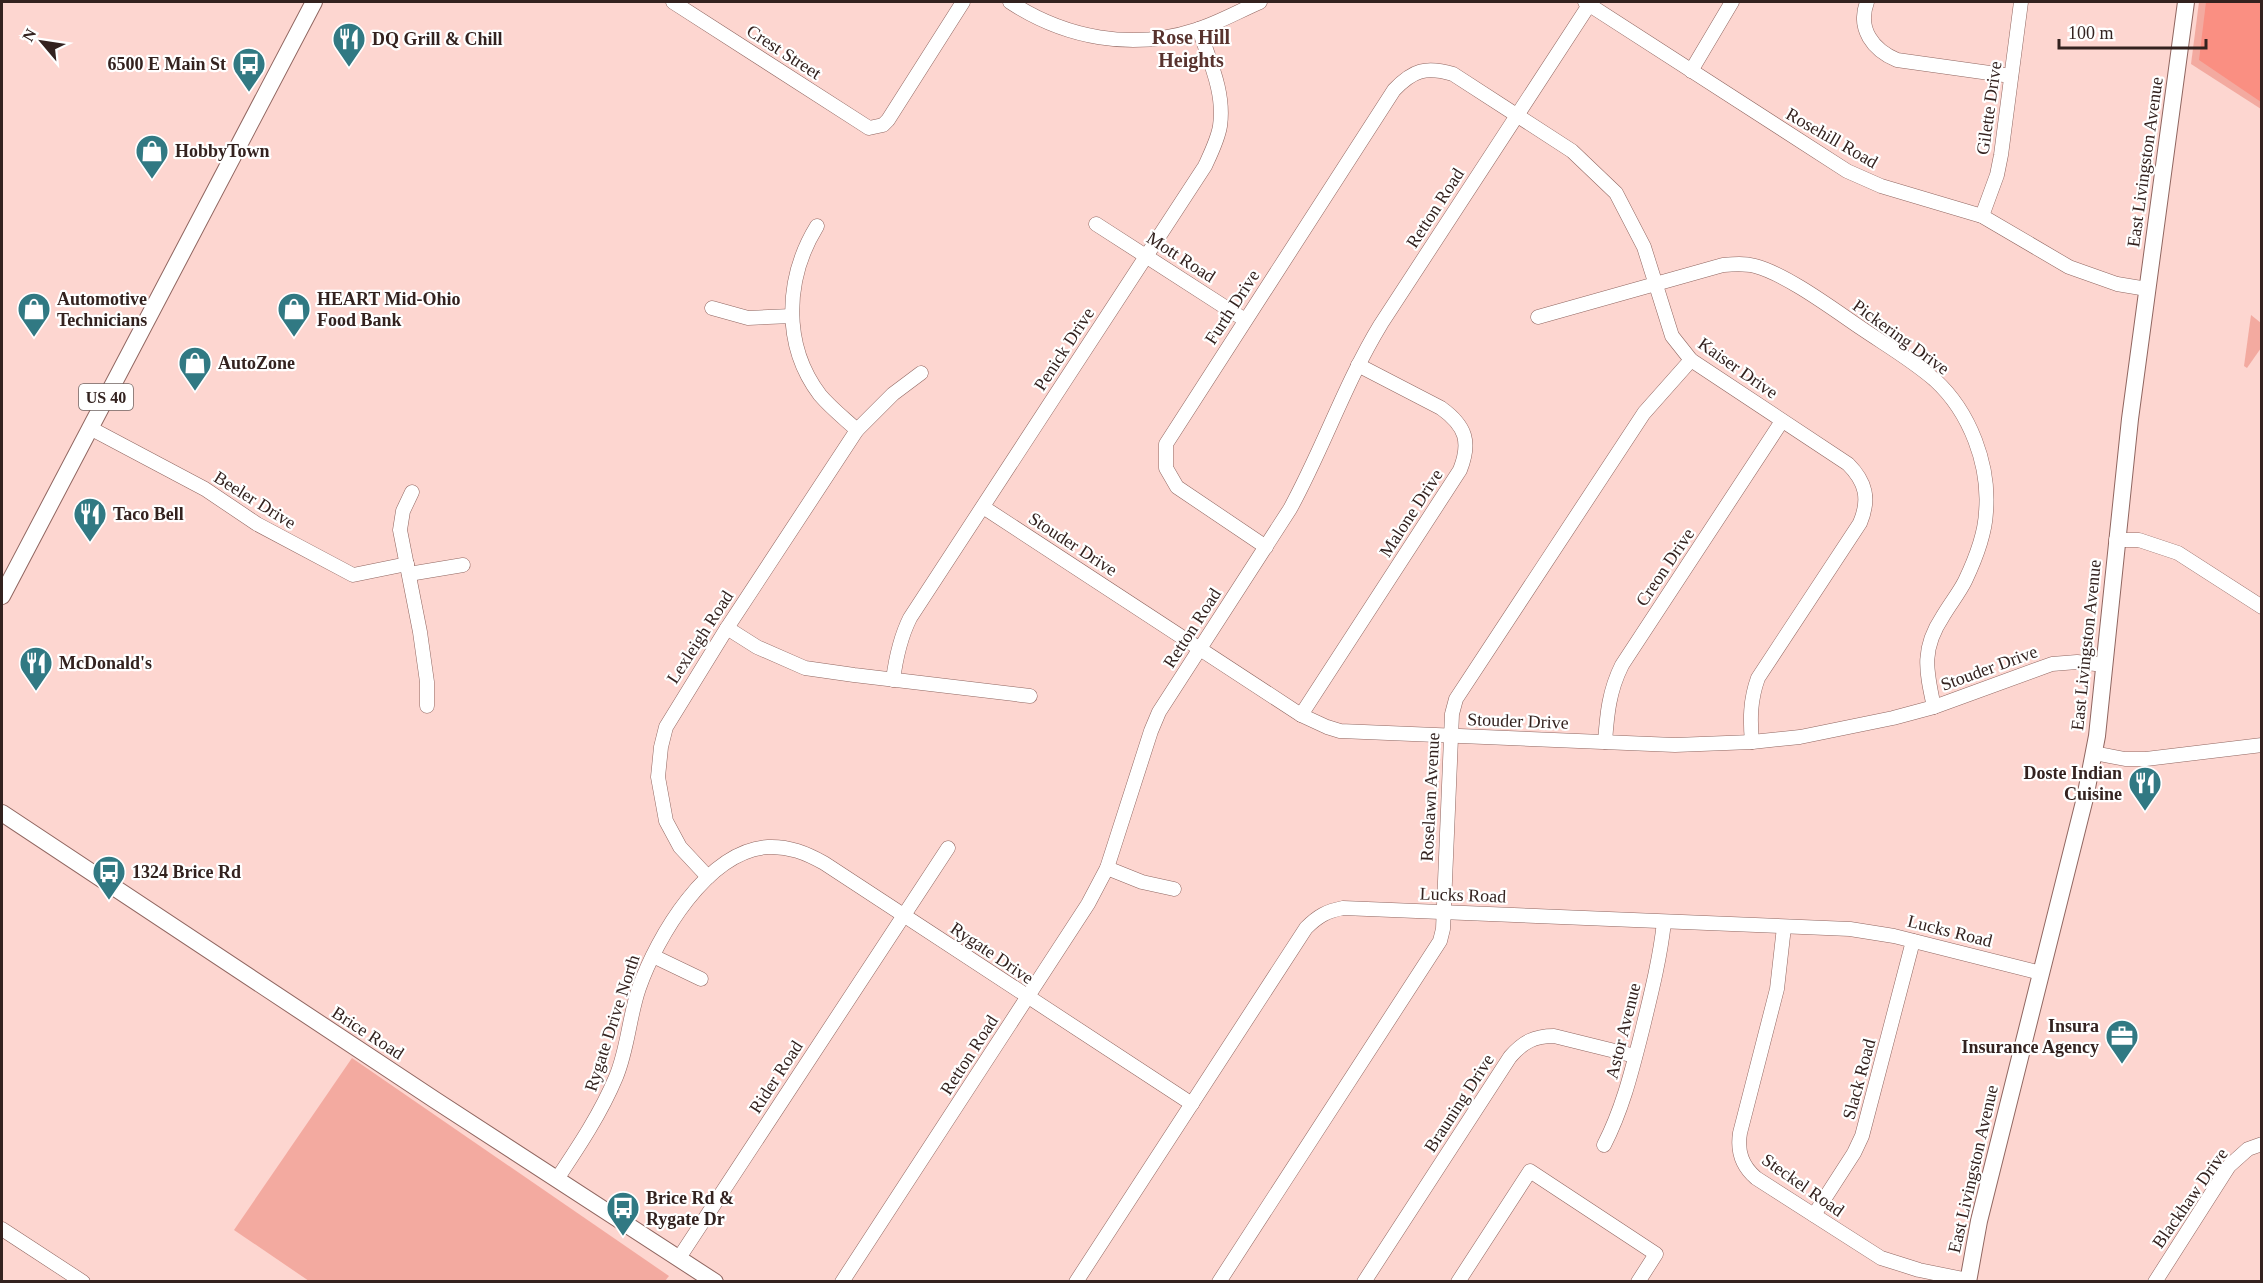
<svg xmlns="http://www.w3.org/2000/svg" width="2263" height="1283" font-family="'Times New Roman',serif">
	<rect width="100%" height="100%" fill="#fdd6d0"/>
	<g fill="#f3aaa0">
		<polygon points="2199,2 2261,2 2261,109 2191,64"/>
		<polygon points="2251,315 2261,323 2261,348 2247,368 2244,366"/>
		<polygon points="352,1058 669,1276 665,1281 309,1281 234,1230"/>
	</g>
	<polygon fill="#fa8f82" points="2206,2 2261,2 2261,102 2199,60"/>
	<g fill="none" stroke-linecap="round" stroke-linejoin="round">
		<g stroke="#906660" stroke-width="15">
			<g id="minor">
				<polyline points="673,2 869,128 883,125 888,120 963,2"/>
				<path d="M 1010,2 C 1065,38 1132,51 1196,30 C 1218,23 1239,11 1260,2"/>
				<polyline points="1585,2 1847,171 1881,186 1982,216 2069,267 2117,284 2147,289"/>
				<path d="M 1867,2 C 1857,29 1873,50 1897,60 L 2011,76"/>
				<polyline points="1691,71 1732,2"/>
				<polyline points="1982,216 1997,175 2001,155 2021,2"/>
				<polyline points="1096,224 1245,320"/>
				<path d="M 817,226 C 785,278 782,345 820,395 C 831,408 845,419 857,430"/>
				<polyline points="712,308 748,318 792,316"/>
				<path d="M 1538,317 L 1723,265 C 1734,264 1744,263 1755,266 C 1786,274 1833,309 1861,328 C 1886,345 1912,360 1935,380 C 1970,412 1990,465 1986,512 C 1985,536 1975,560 1965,581 C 1959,593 1950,604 1943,616 C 1921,649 1926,670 1934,707"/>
				<polyline points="90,428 205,489 257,524 353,575 407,564"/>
				<polyline points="412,492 403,511 400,530 420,632 427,682 427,706"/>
				<polyline points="983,507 1301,715 1327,727 1340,731 1675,745 1752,742 1800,737 1893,718 1934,707 2052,664 2077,662 2105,665"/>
				<polyline points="2116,540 2139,540 2178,553 2262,607"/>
				<path d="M 1266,547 L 1177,487 L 1166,468 L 1166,444 L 1394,90 C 1413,70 1426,66 1453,74 L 1572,151 L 1616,193 L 1644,247 L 1672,336 L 1691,360 L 1848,464 C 1866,482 1870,499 1860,523 L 1758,678 C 1750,700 1750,720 1752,742"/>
				<polyline points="409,574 463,565"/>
				<polyline points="727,628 757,647 805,668 854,675 1030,696"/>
				<path d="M 893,680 C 896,657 900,638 910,618 L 1205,166 C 1211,153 1218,139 1220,126 C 1225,92 1209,60 1199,29"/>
				<path d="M 1301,715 L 1460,470 C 1471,442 1466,426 1441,408 L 1358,365"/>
				<path d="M 1605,742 C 1607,714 1609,691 1622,665 L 1782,421"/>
				<polyline points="2094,753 2125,759 2146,759 2262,745"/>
				<polyline points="1107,868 1142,882 1174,889"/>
				<polyline points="708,877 680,847 666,821 658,777 661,747 666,727 727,628 857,430 893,394 921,373"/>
				<path d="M 1784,927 L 1777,989 L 1740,1133 C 1737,1152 1742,1166 1756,1178 L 1881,1258 L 1919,1270 L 1968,1280"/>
				<polyline points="653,956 701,979"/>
				<path d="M 1604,1145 C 1623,1108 1632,1070 1642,1031 C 1651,994 1660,959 1664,922"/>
				<path d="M 557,1179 C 579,1146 601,1113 616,1077 C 628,1048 629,1017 639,988 C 657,937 707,851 768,847 C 789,846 806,853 824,863 L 1192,1104"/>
				<polyline points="1814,1215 1854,1153 1862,1136 1913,941"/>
				<polyline points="2,1229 83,1282"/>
				<polyline points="679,1258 948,848"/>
				<path d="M 842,1282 L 1088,904 L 1107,868 L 1151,731 L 1159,712 L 1290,509 C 1323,449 1345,383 1381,324 L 1591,2"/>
				<path d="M 1076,1282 L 1306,928 C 1318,916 1327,911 1343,908 L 1850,929 L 1894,936 L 2041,973"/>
				<polyline points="1219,1282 1440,941 1443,929 1452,714 1456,699 1644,413 1691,360"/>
				<path d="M 1364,1282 L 1510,1057 C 1523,1042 1534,1036 1554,1036 L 1635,1056"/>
				<polyline points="1458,1282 1530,1171 1656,1254 1638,1282"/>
				<polyline points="2155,1282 2229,1166 2248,1149 2262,1144"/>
			</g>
		</g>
		<g stroke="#906660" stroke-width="18">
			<g id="major">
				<polyline points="2,596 314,2"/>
				<polyline points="2,813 435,1100 715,1282"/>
				<polyline points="1968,1282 1979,1221 2085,798 2097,736 2130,419 2186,2"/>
			</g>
		</g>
		<use href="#minor" stroke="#fff" stroke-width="14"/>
		<use href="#major" stroke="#fff" stroke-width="16"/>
	</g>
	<defs>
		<g id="restaurant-pin" transform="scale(1.725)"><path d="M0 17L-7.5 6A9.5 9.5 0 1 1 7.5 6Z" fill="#317983" stroke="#fff"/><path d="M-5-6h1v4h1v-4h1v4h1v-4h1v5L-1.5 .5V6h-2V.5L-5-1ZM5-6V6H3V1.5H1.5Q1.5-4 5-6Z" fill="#fff"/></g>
		<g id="bus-pin" transform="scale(1.725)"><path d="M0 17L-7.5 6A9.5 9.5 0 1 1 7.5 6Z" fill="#317983" stroke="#fff"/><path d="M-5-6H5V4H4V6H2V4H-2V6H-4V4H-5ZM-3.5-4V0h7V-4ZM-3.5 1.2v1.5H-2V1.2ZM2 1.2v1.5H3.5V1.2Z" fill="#fff"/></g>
		<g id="shop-pin" transform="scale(1.725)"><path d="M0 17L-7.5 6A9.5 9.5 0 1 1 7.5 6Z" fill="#317983" stroke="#fff"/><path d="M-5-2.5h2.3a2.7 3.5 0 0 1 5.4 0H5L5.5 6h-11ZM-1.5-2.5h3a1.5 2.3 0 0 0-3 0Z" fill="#fff"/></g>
		<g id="office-pin" transform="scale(1.725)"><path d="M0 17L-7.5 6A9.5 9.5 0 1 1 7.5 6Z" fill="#317983" stroke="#fff"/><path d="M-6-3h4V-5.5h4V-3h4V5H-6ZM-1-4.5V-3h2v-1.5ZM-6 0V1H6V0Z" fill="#fff"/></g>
	</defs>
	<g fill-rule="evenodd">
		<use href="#restaurant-pin" x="349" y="39"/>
		<use href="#bus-pin" x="249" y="64"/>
		<use href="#shop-pin" x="152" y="151"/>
		<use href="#shop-pin" x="34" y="309"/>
		<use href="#shop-pin" x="294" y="309"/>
		<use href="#shop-pin" x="195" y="363"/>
		<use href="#restaurant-pin" x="90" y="514"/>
		<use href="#restaurant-pin" x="36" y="663"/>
		<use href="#restaurant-pin" x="2145" y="783"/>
		<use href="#bus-pin" x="109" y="872"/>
		<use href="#office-pin" x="2122" y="1036"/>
		<use href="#bus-pin" x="623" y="1208"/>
	</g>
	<g text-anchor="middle" stroke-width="4.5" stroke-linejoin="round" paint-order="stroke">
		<rect fill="#fff" stroke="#706462" stroke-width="1.5" x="79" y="384" width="54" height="26" rx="4.5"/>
		<g font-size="16" font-weight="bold" fill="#33221f">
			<text x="106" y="403">US 40</text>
		</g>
		<g font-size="18" font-weight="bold" fill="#33221f" stroke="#fff" text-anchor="start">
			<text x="372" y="45">DQ Grill &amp; Chill</text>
			<text x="226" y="70" text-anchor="end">6500 E Main St</text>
			<text x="175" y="157">HobbyTown</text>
			<text x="57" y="305">Automotive<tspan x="57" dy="21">Technicians</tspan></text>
			<text x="317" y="305">HEART Mid-Ohio<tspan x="317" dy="21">Food Bank</tspan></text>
			<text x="218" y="369">AutoZone</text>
			<text x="113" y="520">Taco Bell</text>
			<text x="59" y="669">McDonald's</text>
			<text x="2122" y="779" text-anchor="end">Doste Indian<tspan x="2122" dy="21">Cuisine</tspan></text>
			<text x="132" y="878">1324 Brice Rd</text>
			<text x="2099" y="1032" text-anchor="end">Insura<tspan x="2099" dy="21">Insurance Agency</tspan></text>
			<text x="646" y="1204">Brice Rd &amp;<tspan x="646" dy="21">Rygate Dr</tspan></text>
		</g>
		<g font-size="18" fill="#33221f" stroke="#fff">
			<text transform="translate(784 52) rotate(33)" y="6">Crest Street</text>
			<text transform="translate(1989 108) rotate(-82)" y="6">Gilette Drive</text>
			<text transform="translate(1832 138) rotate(30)" y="6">Rosehill Road</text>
			<text transform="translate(2145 162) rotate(-82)" y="6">East Livingston Avenue</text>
			<text transform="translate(1435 208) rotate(-57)" y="6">Retton Road</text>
			<text transform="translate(1181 257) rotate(33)" y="6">Mott Road</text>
			<text transform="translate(1232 307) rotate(-57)" y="6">Furth Drive</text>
			<text transform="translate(1901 337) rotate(36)" y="6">Pickering Drive</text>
			<text transform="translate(1064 349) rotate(-57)" y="6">Penick Drive</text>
			<text transform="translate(1738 368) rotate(35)" y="6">Kaiser Drive</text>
			<text transform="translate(255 500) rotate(32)" y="6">Beeler Drive</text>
			<text transform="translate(1411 513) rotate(-57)" y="6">Malone Drive</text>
			<text transform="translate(1073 544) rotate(33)" y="6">Stouder Drive</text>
			<text transform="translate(1665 567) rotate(-56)" y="6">Creon Drive</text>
			<text transform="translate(1192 628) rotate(-57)" y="6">Retton Road</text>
			<text transform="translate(700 637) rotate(-57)" y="6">Lexleigh Road</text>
			<text transform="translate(2086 645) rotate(-84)" y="6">East Livingston Avenue</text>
			<text transform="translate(1989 668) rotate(-20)" y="6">Stouder Drive</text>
			<text transform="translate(1518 721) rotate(2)" y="6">Stouder Drive</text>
			<text transform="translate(1430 797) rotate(-87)" y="6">Roselawn Avenue</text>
			<text transform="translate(1463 895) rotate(2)" y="6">Lucks Road</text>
			<text transform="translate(1950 931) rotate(14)" y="6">Lucks Road</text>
			<text transform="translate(992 953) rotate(34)" y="6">Rygate Drive</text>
			<text transform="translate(612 1023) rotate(-72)" y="6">Rygate Drive North</text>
			<text transform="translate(1623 1031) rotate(-76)" y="6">Astor Avenue</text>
			<text transform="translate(368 1033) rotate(33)" y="6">Brice Road</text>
			<text transform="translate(969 1055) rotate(-57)" y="6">Retton Road</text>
			<text transform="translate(776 1077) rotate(-57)" y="6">Rider Road</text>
			<text transform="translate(1859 1079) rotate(-75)" y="6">Slack Road</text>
			<text transform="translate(1459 1103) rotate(-57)" y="6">Brauning Drive</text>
			<text transform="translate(1973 1169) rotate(-77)" y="6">East Livingston Avenue</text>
			<text transform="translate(1803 1185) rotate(35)" y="6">Steckel Road</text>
			<text transform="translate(2190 1198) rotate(-55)" y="6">Blackhaw Drive</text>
		</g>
		<g font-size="20" font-weight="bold" fill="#58332e" stroke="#fff">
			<text x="1191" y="44">Rose Hill<tspan x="1191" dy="23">Heights</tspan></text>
		</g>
	</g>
	<rect width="2263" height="1283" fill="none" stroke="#33221f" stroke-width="6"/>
	<g transform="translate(42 42) rotate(299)" stroke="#ffffff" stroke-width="4.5" paint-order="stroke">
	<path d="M0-4.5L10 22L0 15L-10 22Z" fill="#33221f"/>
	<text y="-9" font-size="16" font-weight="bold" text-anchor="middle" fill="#33221f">N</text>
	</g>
	<path d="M2059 39v9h147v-9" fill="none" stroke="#33221f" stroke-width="3"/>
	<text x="2068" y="39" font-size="18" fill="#33221f" stroke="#ffffff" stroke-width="4.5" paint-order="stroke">100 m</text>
</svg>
